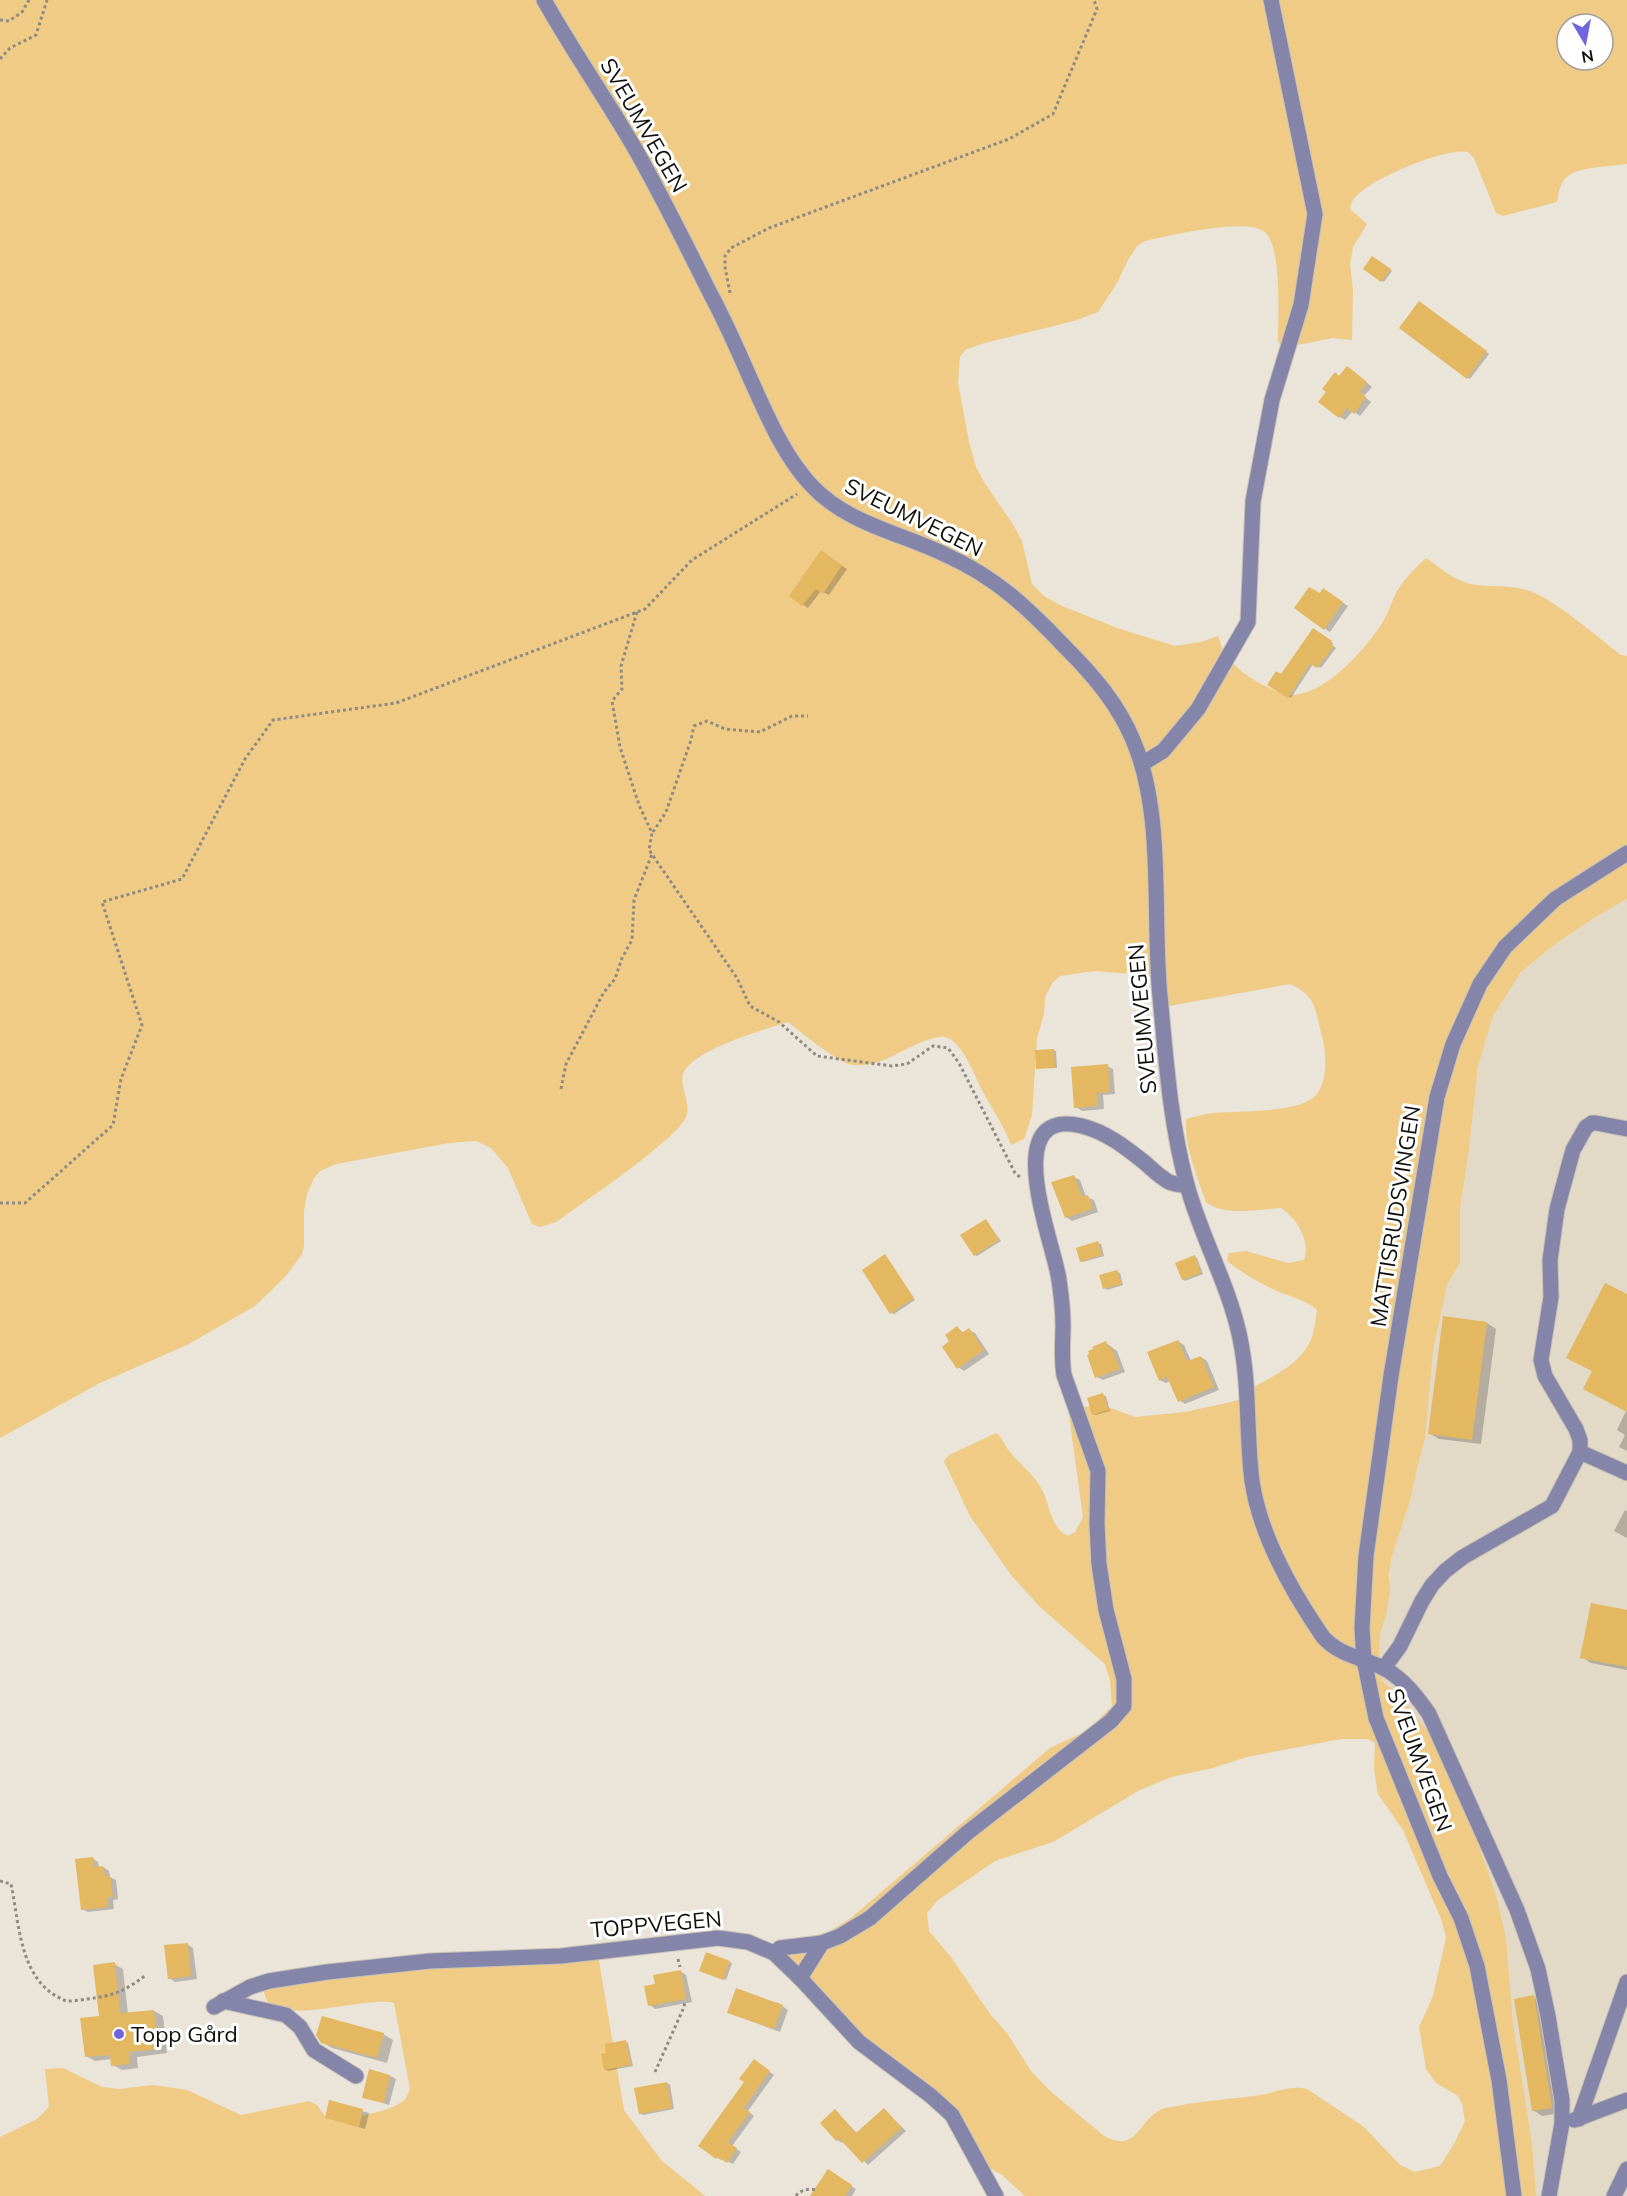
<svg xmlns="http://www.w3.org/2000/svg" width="1627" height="2196" font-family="Mulish,sans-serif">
	<rect width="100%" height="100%" fill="#eae4d9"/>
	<polygon fill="#e2d9c7" points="1627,899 1627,2196 1536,2196 1532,2143 1513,2022 1506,1937 1496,1895 1473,1829 1397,1693 1383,1682 1379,1666 1380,1632 1386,1616 1392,1556 1411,1498 1433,1351 1447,1285 1460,1263 1460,1209 1469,1150 1478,1065 1493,1016 1521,972 1554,945 1597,916"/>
	<g fill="#efcb85" fill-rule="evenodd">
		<path d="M 0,0 L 1627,0 L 1627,164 C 1614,166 1581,167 1571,174 C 1560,180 1559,192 1557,202 L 1503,216 L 1496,213 L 1474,158 L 1468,152 C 1445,147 1367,180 1353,200 C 1351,202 1351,206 1350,209 L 1367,224 L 1353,247 L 1350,264 L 1353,290 L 1352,340 L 1333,338 L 1283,348 L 1278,341 C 1278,317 1282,250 1266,233 C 1250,216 1168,236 1145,241 L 1137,246 L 1128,260 L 1117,283 L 1098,312 L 1074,321 L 981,344 L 965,350 L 960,357 L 958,383 L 969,442 L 976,467 L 984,482 L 1014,526 L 1022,541 L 1032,584 L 1044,596 L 1060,605 L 1117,628 L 1175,646 L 1201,642 L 1218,636 C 1220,641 1222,649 1225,653 C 1234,668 1252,680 1267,687 C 1274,689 1282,695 1289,695 C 1325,697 1369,646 1385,618 C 1389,611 1391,604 1394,597 C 1402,581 1413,570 1426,558 C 1439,567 1454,580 1470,584 C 1490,588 1510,584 1530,591 C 1558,602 1596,636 1621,655 L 1627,656 L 1627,899 L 1597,916 L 1554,945 L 1521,972 L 1493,1016 L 1478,1066 L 1469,1150 L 1460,1209 L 1460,1263 L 1447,1285 L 1433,1351 L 1425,1438 L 1416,1472 L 1411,1498 L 1392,1556 L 1389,1574 L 1390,1591 L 1386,1616 L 1380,1633 L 1379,1666 L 1383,1682 L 1397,1693 L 1430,1734 L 1473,1829 L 1496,1895 L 1506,1937 L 1513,2022 L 1532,2143 L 1536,2196 L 1025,2196 L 1002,2175 L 988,2167 L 932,2103 L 832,2021 L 790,1980 L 776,1958 L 772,1946 L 828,1932 L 851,1918 L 1050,1748 L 1088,1730 L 1112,1706 L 1110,1680 L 1105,1664 L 1040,1607 L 1011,1575 L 970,1516 L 944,1461 L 949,1455 L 996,1433 C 1002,1438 1003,1442 1007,1448 C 1017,1462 1033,1473 1041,1488 C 1050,1503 1050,1528 1068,1536 L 1075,1532 L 1083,1517 L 1068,1408 L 1094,1406 L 1111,1408 L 1135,1417 L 1185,1412 L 1231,1402 L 1238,1400 L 1243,1393 C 1268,1378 1305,1365 1313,1333 C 1315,1326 1316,1318 1317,1310 C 1306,1300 1291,1297 1277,1291 C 1259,1283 1243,1273 1227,1261 L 1229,1253 L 1246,1251 L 1288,1263 L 1304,1260 C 1311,1242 1297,1218 1281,1208 C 1258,1209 1225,1217 1206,1202 C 1197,1176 1184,1146 1186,1119 C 1195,1117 1204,1114 1213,1113 C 1238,1110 1306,1115 1319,1091 C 1328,1075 1326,1053 1322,1036 C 1315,1010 1317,996 1290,984 L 1169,1006 L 1162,1002 L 1154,978 L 1146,975 L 1094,971 L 1060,976 L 1053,982 L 1045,997 L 1044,1014 L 1037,1038 L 1032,1115 L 1024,1139 L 1011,1145 C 1004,1126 993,1110 983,1092 C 975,1078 961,1034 940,1037 C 910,1041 886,1068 853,1065 C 838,1063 801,1032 788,1022 C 766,1029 691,1050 683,1074 C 679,1087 693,1106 685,1119 C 679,1129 668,1138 660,1145 C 627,1173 591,1197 556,1222 L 540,1227 L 532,1224 L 508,1168 L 491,1148 L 476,1141 L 449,1143 L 336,1164 L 320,1171 L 314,1178 L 307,1194 L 304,1211 L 304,1246 L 302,1254 L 286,1276 L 255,1306 L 187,1345 L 100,1383 L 0,1438 ZM 1567,24 L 1603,24 L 1603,60 L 1567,60 ZM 1341,1739 L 1368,1739 L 1375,1743 L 1374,1769 L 1378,1794 L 1403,1830 L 1441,1919 L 1446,1937 L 1433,1996 L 1419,2027 L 1426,2069 L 1436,2083 L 1458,2096 L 1462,2104 L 1465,2121 L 1454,2144 L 1440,2166 L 1415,2172 L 1400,2165 L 1364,2127 L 1307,2089 C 1290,2085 1277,2092 1261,2095 C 1235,2099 1209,2100 1182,2105 C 1175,2107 1166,2107 1160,2110 C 1139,2120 1137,2154 1104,2136 L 1049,2090 L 1031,2071 L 1007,2033 L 990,2014 L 951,1957 L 929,1931 L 927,1913 L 938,1900 L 995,1861 L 1053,1842 L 1138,1791 L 1171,1777 L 1213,1768 L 1247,1757 Z"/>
		<path d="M 597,1949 L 624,2110 L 661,2160 L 705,2196 L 0,2196 L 0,2137 L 37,2119 L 49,2107 L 45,2069 L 63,2068 L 102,2087 L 119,2089 L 153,2085 L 187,2090 L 241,2115 L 309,2101 L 317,2105 L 327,2119 C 343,2121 390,2112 403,2101 C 407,2098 408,2094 410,2089 L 394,2003 C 368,1996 286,2024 268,2002 C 264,1997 263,1986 262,1980 Z"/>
	</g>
	<g fill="#0003">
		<polygon points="1372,258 1392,271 1384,282 1365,269"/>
		<polygon points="1419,303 1489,354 1470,379 1401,328"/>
		<polygon points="1353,371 1372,387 1364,396 1371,402 1360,416 1353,411 1345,420 1340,417 1340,377"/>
		<polygon points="826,555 847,569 829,595 821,591 808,608 791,596"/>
		<polygon points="1330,594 1348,606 1330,632 1324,628 1321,595"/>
		<polygon points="1313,630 1333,643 1332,645 1336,648 1321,668 1313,664 1291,698 1269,684 1281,676"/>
		<polygon points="1053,1050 1056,1051 1057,1068 1037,1068"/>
		<polygon points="1107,1066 1113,1069 1115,1094 1103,1095 1104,1109 1082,1111 1076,1107"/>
		<polygon points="1074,1177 1080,1180 1086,1197 1094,1200 1098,1212 1072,1221 1066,1217"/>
		<polygon points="986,1221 1001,1241 977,1256 975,1255"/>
		<polygon points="1098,1243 1101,1244 1104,1256 1083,1262 1081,1261"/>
		<polygon points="885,1256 915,1300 894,1314 891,1313"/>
		<polygon points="1195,1257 1197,1258 1203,1274 1185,1281 1183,1279"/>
		<polygon points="1117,1271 1120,1273 1123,1285 1107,1290 1105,1288"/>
		<polygon points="1627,1296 1627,1451 1619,1447 1625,1435 1617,1430 1626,1411"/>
		<polygon points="1487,1323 1496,1329 1481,1444 1439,1439 1429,1433"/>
		<polygon points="957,1328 964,1333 969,1330 975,1333 989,1354 964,1371 958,1367 952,1341"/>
		<polygon points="1178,1341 1184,1345 1191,1361 1201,1357 1207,1361 1219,1390 1185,1404 1179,1400 1170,1381 1166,1383 1160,1380"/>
		<polygon points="1106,1343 1117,1351 1125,1372 1103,1380 1097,1377"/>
		<polygon points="1103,1395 1106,1396 1110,1411 1096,1415 1093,1414"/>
		<polygon points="1625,1510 1627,1511 1627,1538 1614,1531"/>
		<polygon points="1627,1611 1627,1670 1591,1663 1582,1657"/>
		<polygon points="92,1858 98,1862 99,1868 103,1867 109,1871 110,1877 116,1880 118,1899 113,1900 114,1909 88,1912 82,1909"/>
		<polygon points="187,1944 193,1948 197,1979 175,1982 169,1978"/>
		<polygon points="730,1962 732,1963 726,1980 703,1972"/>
		<polygon points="114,1964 123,1969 128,2014 154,2011 163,2016 167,2053 137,2057 138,2068 122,2070 113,2065 112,2059 95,2061 86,2056 101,2017"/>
		<polygon points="680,1971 686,1975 692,2002 655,2009 650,2005 656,1985"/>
		<polygon points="1533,1997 1543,2002 1561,2113 1542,2116 1533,2110"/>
		<polygon points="782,2006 788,2010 780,2032 729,2013"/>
		<polygon points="383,2034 393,2040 387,2063 332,2048 322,2042"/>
		<polygon points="626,2042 628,2043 633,2066 608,2071 605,2069"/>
		<polygon points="759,2064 774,2075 748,2111 754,2116 732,2146 741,2152 733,2164 723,2159 722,2160 717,2158"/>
		<polygon points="390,2076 396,2079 389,2105 364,2097"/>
		<polygon points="667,2083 670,2085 674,2109 643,2115 640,2113"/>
		<polygon points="331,2102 369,2113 365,2129 326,2117"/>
		<polygon points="884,2110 906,2131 868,2165 844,2141 842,2143 837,2140 835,2111 858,2134"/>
		<polygon points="828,2171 856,2189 852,2196 812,2196"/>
	</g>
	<g fill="#e3b860">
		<polygon points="1372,256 1391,269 1381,282 1363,269"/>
		<polygon points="1419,301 1487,351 1467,379 1399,328"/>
		<polygon points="1347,366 1367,382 1360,392 1366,397 1354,414 1347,408 1339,418 1318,402 1326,392 1322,389 1335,372 1339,376"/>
		<polygon points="821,550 842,565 823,594 816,589 802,606 789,596"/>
		<polygon points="1309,587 1320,593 1323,588 1343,602 1324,630 1294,608"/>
		<polygon points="1313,628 1332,641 1330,643 1334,646 1317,668 1310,664 1288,698 1267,685 1276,671 1281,674"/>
		<polygon points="1054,1049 1055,1068 1036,1069 1035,1050"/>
		<polygon points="1108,1064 1110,1092 1097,1093 1098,1106 1074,1108 1071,1067"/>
		<polygon points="1074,1175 1082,1197 1088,1195 1093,1209 1065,1218 1051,1182"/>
		<polygon points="986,1219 999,1240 974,1256 960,1235"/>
		<polygon points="1098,1241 1102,1255 1080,1262 1076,1248"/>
		<polygon points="885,1254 914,1298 890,1314 862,1270"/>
		<polygon points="1195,1255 1201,1273 1182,1280 1175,1263"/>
		<polygon points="1117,1270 1122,1284 1103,1289 1099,1275"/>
		<polygon points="1605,1283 1627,1294 1627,1412 1583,1389 1592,1371 1566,1358"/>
		<polygon points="1443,1316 1487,1322 1472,1440 1428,1434"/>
		<polygon points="957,1326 962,1333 969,1328 984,1350 957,1369 942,1347 949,1341 945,1335"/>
		<polygon points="1178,1340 1187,1361 1201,1356 1214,1387 1178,1402 1167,1377 1159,1381 1147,1352"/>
		<polygon points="1106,1341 1108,1347 1111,1346 1120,1369 1095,1378 1087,1355 1089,1354 1088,1351 1093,1349 1092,1347"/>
		<polygon points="1103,1393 1109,1410 1092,1415 1087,1398"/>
		<polygon points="1591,1603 1627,1610 1627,1667 1580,1658"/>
		<polygon points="93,1857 94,1867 103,1866 105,1876 110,1875 113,1897 107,1897 108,1907 81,1910 75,1859"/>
		<polygon points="188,1943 191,1976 168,1979 164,1945"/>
		<polygon points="706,1952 730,1961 723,1980 699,1971"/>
		<polygon points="115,1962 120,2013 154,2010 159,2049 129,2052 130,2064 111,2066 110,2055 85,2057 80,2018 99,2016 93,1965"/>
		<polygon points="681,1970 686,1999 648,2006 644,1986 655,1984 653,1975"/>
		<polygon points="736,1988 783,2005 774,2029 727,2013"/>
		<polygon points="1534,1995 1552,2108 1532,2111 1514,1999"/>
		<polygon points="322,2016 384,2033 377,2058 321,2043 316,2035"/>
		<polygon points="626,2040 631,2065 604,2070 601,2054 606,2053 605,2044"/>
		<polygon points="754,2059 770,2071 744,2108 750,2112 728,2142 737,2148 727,2163 718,2157 716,2159 698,2146 744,2082 739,2079"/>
		<polygon points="369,2069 390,2075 384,2103 362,2098"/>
		<polygon points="667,2082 672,2108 639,2114 634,2088"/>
		<polygon points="329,2100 363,2109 359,2127 325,2118"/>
		<polygon points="884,2108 902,2128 862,2163 839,2138 836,2141 820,2123 835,2109 856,2133"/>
		<polygon points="828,2169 852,2185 845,2196 810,2196"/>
	</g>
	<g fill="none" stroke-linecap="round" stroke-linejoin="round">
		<g stroke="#c7c2b8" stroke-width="17">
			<g id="minor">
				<path d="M 544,0 C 572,50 605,97 634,147 C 661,194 685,243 709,291 C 724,319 737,348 750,378 C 767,415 783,455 811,485 C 847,524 901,533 946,555 C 997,578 1028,608 1066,648 C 1093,675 1118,704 1133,740 C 1165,815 1152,915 1160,996 C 1166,1059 1170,1123 1187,1185 C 1201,1237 1229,1285 1240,1338 C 1250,1386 1246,1434 1252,1481 C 1260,1536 1292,1592 1323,1637 C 1339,1655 1360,1657 1381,1667 C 1401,1676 1417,1696 1429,1714 L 1517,1910 L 1538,1969 L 1548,2016 L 1562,2100 L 1562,2123 L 1549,2196"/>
				<polyline points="1142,764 1163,751 1198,709 1248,622 1253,501 1272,400 1301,305 1315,214 1271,0"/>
				<polyline points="1580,1452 1627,1473"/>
				<polyline points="1384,1668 1400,1646 1422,1601 1432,1585 1445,1571 1463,1557 1552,1506 1580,1452 1580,1440 1576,1429 1545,1376 1541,1360 1551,1297 1550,1260 1557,1209 1573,1150 1586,1127 1592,1123 1596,1123 1627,1129"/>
				<path d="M 774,1953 L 780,1948 L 822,1943 L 840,1936 L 870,1918 L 967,1833 L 1111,1721 L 1124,1706 L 1124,1679 L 1106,1610 L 1099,1564 L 1097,1524 L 1098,1471 L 1064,1375 C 1061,1358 1063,1342 1063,1325 C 1063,1310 1061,1294 1059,1280 C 1055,1246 996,1105 1082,1126 C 1106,1132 1125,1147 1144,1162 C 1152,1169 1160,1177 1169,1182 C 1174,1184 1181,1185 1187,1185"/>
				<polyline points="800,1978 822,1943"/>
				<polyline points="223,2001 286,2015 300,2027 314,2050 356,2076"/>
				<polyline points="214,2007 250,1987 269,1981 327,1972 430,1961 561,1956 718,1938 748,1942 774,1953 800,1978 859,2042 931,2096 952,2115 996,2196"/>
				<polyline points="1579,2119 1627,1982"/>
				<polyline points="1574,2120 1627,2100"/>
				<polyline points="1514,2196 1499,2080 1477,1966 1461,1918 1440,1876 1376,1718 1364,1660 1362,1628 1366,1556 1391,1376 1437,1097 1453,1044 1480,984 1505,947 1555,899 1627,853"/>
				<polyline points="1614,2196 1627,2169"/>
			</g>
		</g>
		<g stroke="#8f8a82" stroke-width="3" stroke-dasharray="3 3" stroke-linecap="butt">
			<polyline points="0,20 9,21 22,12 29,0"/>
			<polyline points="0,59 10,48 36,35 47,0"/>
			<polyline points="730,293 725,267 725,256 731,248 769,228 1009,139 1053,114 1097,9 1094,0"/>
			<polyline points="637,612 621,666 622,689 612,701 620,747 639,805 652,833 649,850 737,978 750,1006 779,1022 817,1056 892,1066 907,1064 933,1046 948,1048 959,1063 1015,1173 1021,1178"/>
			<polyline points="653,832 666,812 691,740 694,726 707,721 725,729 760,732 792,716 808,716"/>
			<polyline points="561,1089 566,1064 604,992 615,979 622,958 632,940 634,900 652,854"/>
			<polyline points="0,1203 25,1203 113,1125 121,1079 142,1025 102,902 182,879 245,759 273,720 396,703 645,609 692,560 797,494"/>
			<path d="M 0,1881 L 11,1884 C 19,1921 19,1974 56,1996 C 60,1998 64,2001 68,2001 C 74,2001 81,2000 87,1999 C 113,1996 125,1991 146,1975"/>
			<polyline points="678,1959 680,1967"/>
			<polyline points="655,2072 684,2007 685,2001"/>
			<path d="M 796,2196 C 800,2190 809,2188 816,2190"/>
		</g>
		<use href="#minor" stroke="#8485a8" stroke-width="15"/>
	</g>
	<circle fill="#7065df" stroke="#fff" stroke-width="2" cx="119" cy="2034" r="6"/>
	<g text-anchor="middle" stroke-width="6" stroke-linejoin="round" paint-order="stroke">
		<g font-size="22" fill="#110f0b" stroke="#fff">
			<text transform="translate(644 125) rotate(60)" y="8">SVEUMVEGEN</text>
			<text transform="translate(914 517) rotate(26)" y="8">SVEUMVEGEN</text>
			<text transform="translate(1142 1019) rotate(-95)" y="8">SVEUMVEGEN</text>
			<text transform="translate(1395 1216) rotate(-81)" y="8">MATTISRUDSVINGEN</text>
			<text transform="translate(1420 1760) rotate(70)" y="8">SVEUMVEGEN</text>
			<text transform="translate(656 1924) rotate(-5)" y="8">TOPPVEGEN</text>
		</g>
		<g font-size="22" fill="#110f0b" stroke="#fff" text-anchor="start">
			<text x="131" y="2042">Topp Gård</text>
		</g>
	</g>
	<g transform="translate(1585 42) rotate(170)"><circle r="28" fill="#ffffff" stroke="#a09f9d" stroke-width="1.5"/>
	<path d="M0-4.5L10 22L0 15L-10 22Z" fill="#7065df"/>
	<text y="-9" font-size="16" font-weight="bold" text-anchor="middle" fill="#110f0b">N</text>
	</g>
</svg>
